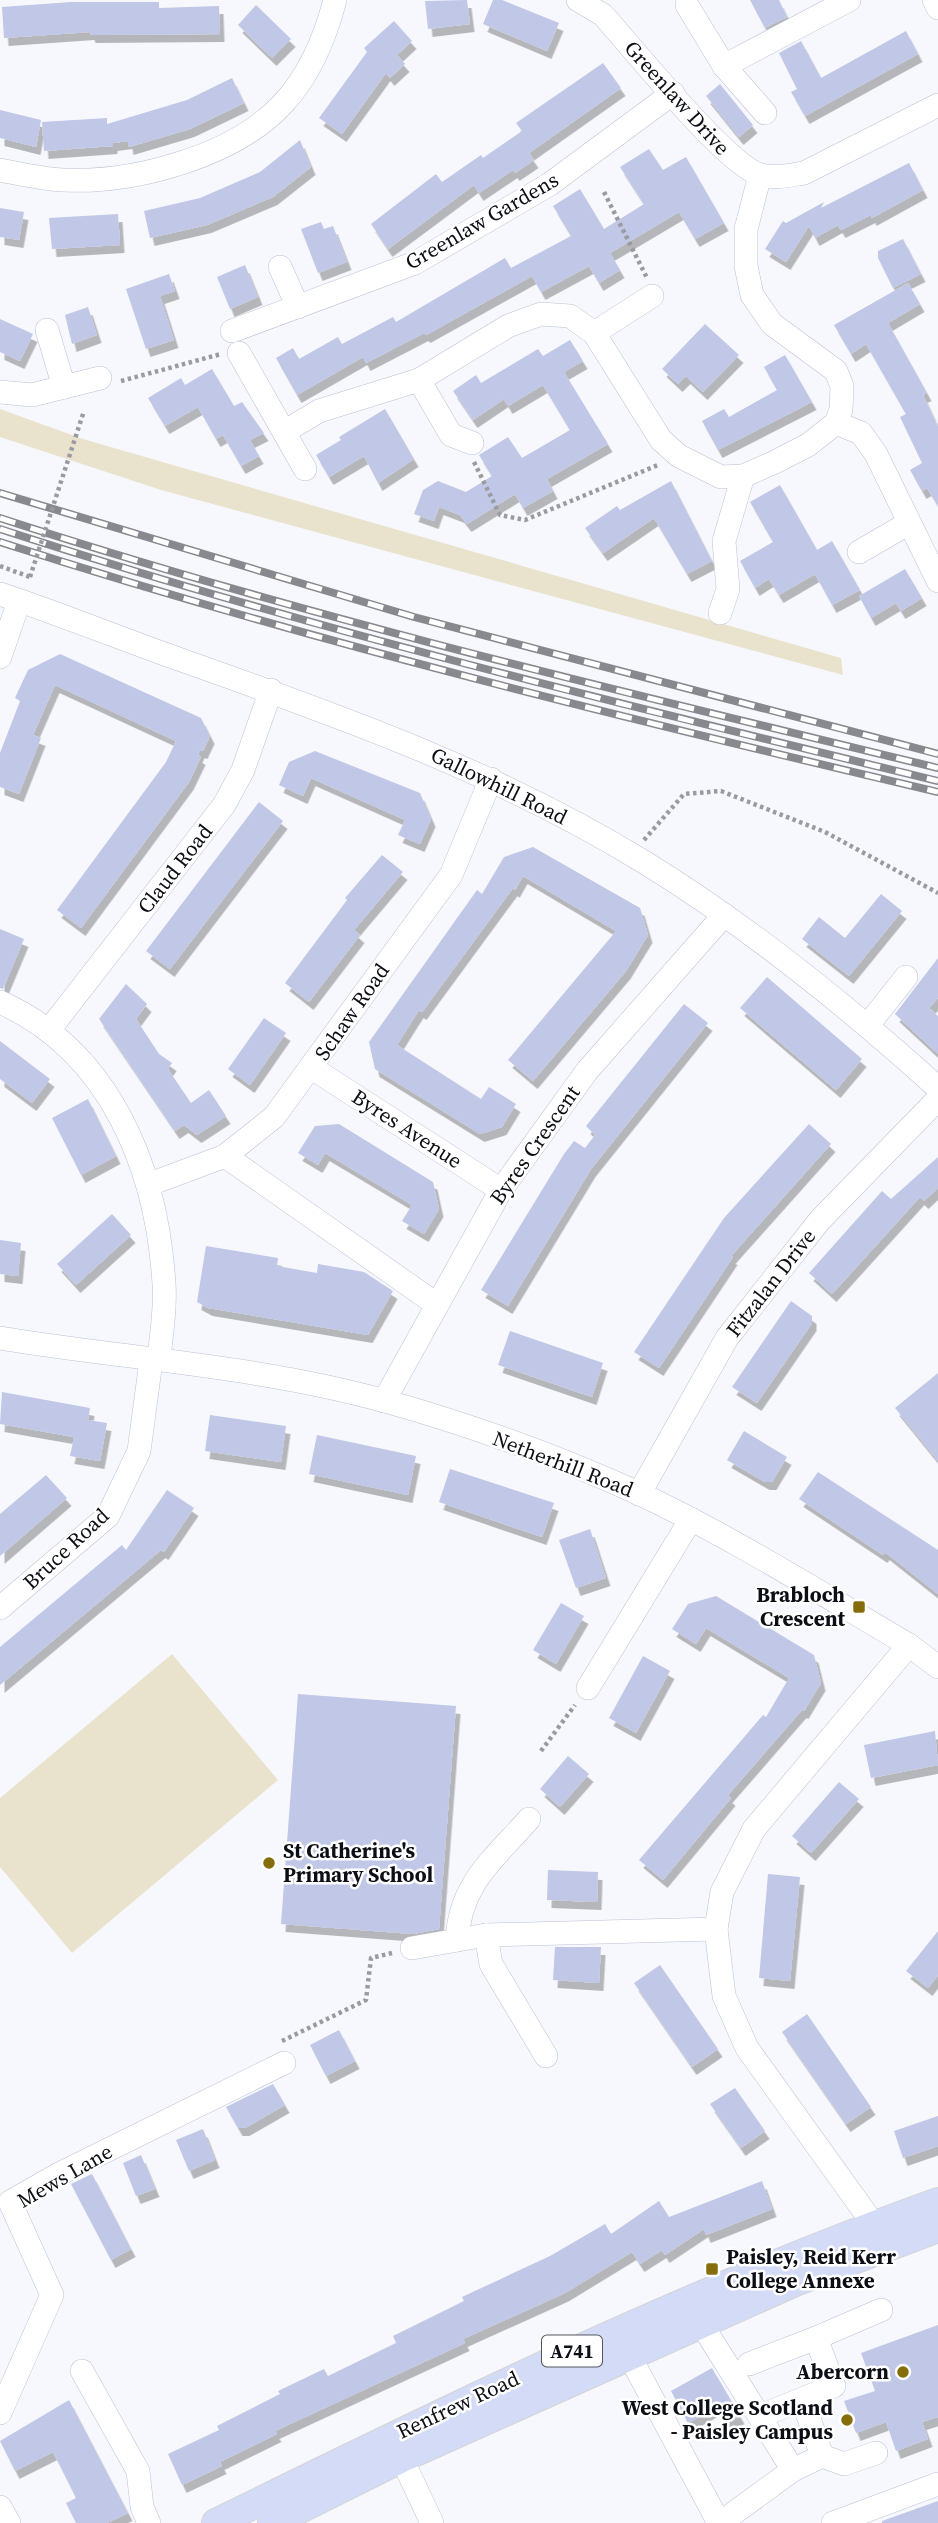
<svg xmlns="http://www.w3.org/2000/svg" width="938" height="2523" font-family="'Source Serif 4',serif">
	<defs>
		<filter id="shadow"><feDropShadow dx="4.5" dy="8" stdDeviation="0" flood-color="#0004"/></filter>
	</defs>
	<rect width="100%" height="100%" fill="#f7f8fd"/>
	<g fill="#e9e3ce">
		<polygon points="0,409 83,439 841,658 843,675 161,490 0,437"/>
		<polygon points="172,1654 278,1780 72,1953 0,1867 0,1798"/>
	</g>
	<g fill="#c0c7e7" filter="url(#shadow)">
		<polygon points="467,0 470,24 428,29 425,1"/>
		<polygon points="493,0 502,0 559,23 547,51 483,24"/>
		<polygon points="750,0 779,0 787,17 765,28"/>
		<polygon points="71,2 159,2 159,8 219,6 220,34 91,35 90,32 4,38 2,7"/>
		<polygon points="256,5 291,39 272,58 238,25"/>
		<polygon points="394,21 412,41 397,55 405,64 390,78 386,73 342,134 319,118 367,52 364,48"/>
		<polygon points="906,31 918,54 805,116 791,92 797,89 779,53 801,41 821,78"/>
		<polygon points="603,63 621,88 529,153 534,160 515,173 513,170 479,193 474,185 388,249 371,224 436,174 442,182 481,155 483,158 522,131 516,123"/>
		<polygon points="232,78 244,103 190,129 129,147 128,141 113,143 113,146 44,151 42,122 107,118 107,124 187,100"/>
		<polygon points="720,84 753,125 739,137 706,96"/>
		<polygon points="0,110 41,120 36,147 0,138"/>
		<polygon points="300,140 311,167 273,197 207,225 150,238 144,211 200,198 260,172"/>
		<polygon points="649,149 663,170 686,157 724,223 695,239 679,212 610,253 620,270 599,283 589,266 541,292 532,276 426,335 424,333 366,363 363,357 297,395 276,358 293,348 299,359 338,337 342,344 393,317 396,322 505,258 511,268 571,236 553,206 580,189 604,229 644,204 620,167"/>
		<polygon points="909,163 923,190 872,218 871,215 841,230 838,225 815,238 809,226 786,262 765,249 783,221 786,223 824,202 821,208"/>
		<polygon points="0,208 24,212 19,240 0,237"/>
		<polygon points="118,214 120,245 52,249 49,218"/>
		<polygon points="321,222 324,229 333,226 347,262 318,273 301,229"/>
		<polygon points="903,239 921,274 893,288 878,258 878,251"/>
		<polygon points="245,265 258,297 230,309 217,277"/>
		<polygon points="169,274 175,291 160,296 174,340 146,349 126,289"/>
		<polygon points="908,283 920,304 888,323 927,393 923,395 938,427 938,506 927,488 922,491 910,470 922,463 900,417 906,414 866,344 851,354 834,325"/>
		<polygon points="88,307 97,335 72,344 65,315"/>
		<polygon points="0,319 33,334 20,361 0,352"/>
		<polygon points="705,324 739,355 703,392 686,376 678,384 662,369"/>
		<polygon points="570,340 583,361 564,372 608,444 547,479 553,491 523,508 515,494 467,524 460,515 439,507 434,521 414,514 423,490 438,481 466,492 492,476 479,455 508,437 522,458 570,430 543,385 508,406 504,399 473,420 453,391 476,375 481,383 538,349 543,356"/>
		<polygon points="785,355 812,402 718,450 702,421 724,409 729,417 777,390 764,367"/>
		<polygon points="212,369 234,406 242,402 264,433 250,440 259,456 241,466 223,435 216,439 198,407 165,426 148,398 181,378 185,385"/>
		<polygon points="385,409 414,459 378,483 364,456 329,477 316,455 341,440 339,437"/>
		<polygon points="671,481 712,561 687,574 654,518 603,553 585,528 617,506 620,510"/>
		<polygon points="780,485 817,550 832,541 860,590 832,605 815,574 779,595 769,579 755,588 740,561 773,542 750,502"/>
		<polygon points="905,569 922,598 901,611 896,603 871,618 859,596"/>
		<polygon points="60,654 201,718 210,736 203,751 200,750 198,755 201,757 189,782 81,928 57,910 166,762 176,741 55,685 33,735 41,738 19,794 0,787 0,753 20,701 15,698 28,670"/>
		<polygon points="315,751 420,793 431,819 420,844 398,835 405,820 311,778 303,796 279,785 289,762"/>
		<polygon points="259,802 283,821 170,969 146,951"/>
		<polygon points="533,847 640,908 648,935 626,971 533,1081 508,1060 616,931 523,876 515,890 513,888 422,1012 419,1010 397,1045 481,1099 489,1087 516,1104 502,1127 480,1134 375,1069 369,1042 477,890 482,894 504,857"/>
		<polygon points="382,855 403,872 354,930 360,935 309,1002 285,983 347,900 345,898"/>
		<polygon points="881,894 902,911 849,976 802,939 819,917 845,938"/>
		<polygon points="0,929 24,939 3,989 0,988"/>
		<polygon points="938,958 938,998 929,1008 938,1016 938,1054 895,1014"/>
		<polygon points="767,977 862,1059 836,1090 740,1008"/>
		<polygon points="126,984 147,1004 136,1019 159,1054 172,1063 168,1069 191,1103 209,1090 226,1116 197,1135 184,1125 175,1131 99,1019"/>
		<polygon points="684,1004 708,1023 591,1169 508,1306 481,1290 564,1154 574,1141 585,1148 595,1135 586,1126"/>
		<polygon points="264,1018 286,1033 250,1085 228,1069"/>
		<polygon points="0,1041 50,1079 32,1103 0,1079"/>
		<polygon points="88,1099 116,1156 81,1175 52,1118"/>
		<polygon points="339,1124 433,1182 439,1209 424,1234 402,1221 412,1205 325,1153 318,1165 298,1153 315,1126"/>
		<polygon points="809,1124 831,1144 731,1256 733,1257 659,1368 634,1352 724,1218"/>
		<polygon points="938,1157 938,1188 924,1201 920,1197 832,1294 809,1273 882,1191 891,1199"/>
		<polygon points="112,1214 131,1235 76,1285 57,1264"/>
		<polygon points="0,1240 21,1243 18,1276 0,1274"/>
		<polygon points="206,1246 278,1258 277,1266 317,1273 318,1264 364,1272 393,1291 368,1335 208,1308 197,1302"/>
		<polygon points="791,1301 812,1316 812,1323 757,1403 732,1387"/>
		<polygon points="510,1331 603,1363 592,1397 498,1365"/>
		<polygon points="938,1373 938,1461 895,1408"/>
		<polygon points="2,1392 90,1408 88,1420 107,1423 100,1461 70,1456 74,1437 0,1424"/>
		<polygon points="210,1415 286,1426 281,1462 205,1451"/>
		<polygon points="744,1431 787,1457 772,1482 765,1482 727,1460"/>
		<polygon points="317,1435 416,1456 408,1495 309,1474"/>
		<polygon points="450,1469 554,1503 542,1537 439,1502"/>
		<polygon points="818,1472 938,1550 938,1594 885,1552 883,1555 799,1499"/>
		<polygon points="46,1475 67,1498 0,1556 0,1514"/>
		<polygon points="167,1490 194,1508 164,1552 161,1550 0,1685 0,1647 122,1545 126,1550"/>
		<polygon points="590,1529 606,1578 576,1588 559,1540"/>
		<polygon points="716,1596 814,1655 821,1683 804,1711 802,1710 728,1795 731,1798 663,1880 639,1860 763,1715 766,1717 789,1678 706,1628 696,1644 672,1629 688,1604"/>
		<polygon points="561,1603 584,1616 556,1664 533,1650"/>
		<polygon points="643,1656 670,1671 636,1733 609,1718"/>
		<polygon points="298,1694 456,1706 439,1929 413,1934 281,1924"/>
		<polygon points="935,1731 938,1765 871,1778 864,1745"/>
		<polygon points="568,1756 589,1774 560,1807 540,1789"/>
		<polygon points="839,1782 859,1799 811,1853 792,1836"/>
		<polygon points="548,1870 598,1872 597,1902 547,1900"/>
		<polygon points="768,1874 800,1877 790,1981 759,1978"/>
		<polygon points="938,1931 938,1975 928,1988 906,1971"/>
		<polygon points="555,1947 601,1947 599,1983 553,1980"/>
		<polygon points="660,1965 718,2049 692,2067 634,1983"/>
		<polygon points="807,2014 871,2107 846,2124 782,2032"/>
		<polygon points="339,2030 355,2061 326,2076 310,2045"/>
		<polygon points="273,2084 285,2105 245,2128 238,2128 226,2107"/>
		<polygon points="735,2088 765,2131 741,2148 710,2104"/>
		<polygon points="938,2116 938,2146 903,2158 894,2131"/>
		<polygon points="203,2129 215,2160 189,2171 176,2140"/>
		<polygon points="141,2155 155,2189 136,2196 123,2163"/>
		<polygon points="92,2174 131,2249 111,2260 71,2184"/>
		<polygon points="762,2181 772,2209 706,2235 704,2229 665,2255 662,2250 640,2264 632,2252 565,2293 463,2339 465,2343 275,2431 277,2434 220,2462 222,2466 182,2485 168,2454 219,2430 217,2426 280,2394 278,2391 324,2369 328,2376 396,2343 393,2336 464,2301 462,2297 550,2256 605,2224 611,2234 659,2201 669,2217"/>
		<polygon points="938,2325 938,2417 922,2422 928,2439 896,2451 886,2422 856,2433 844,2401 875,2391 861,2353"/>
		<polygon points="712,2368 740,2416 725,2425 715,2408 688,2423 671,2391"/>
		<polygon points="69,2400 128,2513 107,2523 76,2523 66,2503 76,2498 53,2452 15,2471 0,2441"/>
		<polygon points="938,2501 938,2523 882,2523 882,2521"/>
	</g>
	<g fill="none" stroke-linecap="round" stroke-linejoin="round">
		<g stroke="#bbc0d6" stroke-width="24">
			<g id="minor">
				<path d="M 578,0 L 603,15 C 632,47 728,167 761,175 C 775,179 790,175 804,173 L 938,105"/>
				<polyline points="934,0 938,8"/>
				<polyline points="687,5 724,66 765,113"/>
				<polyline points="724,66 849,0"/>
				<path d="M 0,170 C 21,174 42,179 63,180 C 105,182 145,175 184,162 C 270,134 312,88 335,0"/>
				<polyline points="280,267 298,307"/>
				<polyline points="47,330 64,387"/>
				<polyline points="232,331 415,263 550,184 673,93"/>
				<polyline points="594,333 652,296"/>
				<polyline points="239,353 305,469"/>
				<polyline points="419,380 451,435 472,443"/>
				<polyline points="0,392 32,395 100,378"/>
				<polyline points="836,423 861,433 876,454 938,581"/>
				<polyline points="284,432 319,411 419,380 508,326 541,314 570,316 594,333 661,440 679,456 721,477 743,476 773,463 808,445 836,423 841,410 842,386 836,371 772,324 752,295 746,266 746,229 760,175"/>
				<polyline points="859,552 909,523"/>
				<path d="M 0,594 C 63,615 124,640 187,662 C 345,718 501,774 644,862 C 750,927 846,1005 938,1088"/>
				<polyline points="720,613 728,589 724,541 743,476"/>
				<polyline points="0,657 19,601"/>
				<path d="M 0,1002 C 111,1052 157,1169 164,1284 C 166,1309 161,1335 159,1359"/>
				<polyline points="868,1025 906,977"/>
				<polyline points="49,1030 224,805 243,770 271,690"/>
				<polyline points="312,1068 501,1190"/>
				<polyline points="225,1156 436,1304"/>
				<polyline points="150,1184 225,1156 274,1117 451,875 491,779"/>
				<path d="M 0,1338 C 128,1359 259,1366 385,1401 C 470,1425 557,1456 638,1493 C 732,1537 820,1593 909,1645 L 938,1667"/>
				<polyline points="384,1401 501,1190 587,1071 724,915"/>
				<polyline points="639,1494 727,1338 820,1220 938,1099"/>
				<polyline points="0,1608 108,1516 139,1451 151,1361"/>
				<polyline points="588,1688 691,1519"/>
				<polyline points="486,1935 491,1964 546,2056"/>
				<path d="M 457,1940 C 460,1883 494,1859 529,1819"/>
				<polyline points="412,1948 486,1935 716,1929"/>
				<polyline points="880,2242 874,2225 747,2048 724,1996 716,1929 722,1892 754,1829 909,1645"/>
				<polyline points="702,2325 793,2470 822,2456"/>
				<polyline points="622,2342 719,2523"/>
				<polyline points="749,2364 816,2338"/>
				<polyline points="82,2371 138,2471 142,2507 149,2523"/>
				<polyline points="803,2401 822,2456 844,2464 876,2453"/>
				<polyline points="773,2411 834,2386 816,2338 881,2310"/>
				<polyline points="0,2413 52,2295 10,2202 59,2174 284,2063"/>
				<polyline points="395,2444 432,2523"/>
				<polyline points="0,2507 9,2523"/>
				<polyline points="720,2523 793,2470"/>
				<polyline points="833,2523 938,2484"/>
			</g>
		</g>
		<g stroke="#d3d4d5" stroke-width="30">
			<g id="major">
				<path d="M 216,2523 C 452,2407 689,2291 938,2202"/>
				<polyline points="272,2523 402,2458 795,2282 938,2228"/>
			</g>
		</g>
		<g stroke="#9a9ba1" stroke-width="4.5" stroke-dasharray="3.5 3.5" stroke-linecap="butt">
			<polyline points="604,192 647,278"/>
			<polyline points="121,381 221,354"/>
			<polyline points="474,462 500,515 525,520 658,465"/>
			<polyline points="0,566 30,577"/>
			<polyline points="644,840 684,794 721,791 825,832 938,893"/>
			<polyline points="541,1751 575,1705"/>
			<polyline points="282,2041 366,2000 371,1958 392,1953"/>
		</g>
		<use href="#minor" stroke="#fff" stroke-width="23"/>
		<use href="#major" stroke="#d4dbf7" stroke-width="28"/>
		<g stroke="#87898e" stroke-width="8">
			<g id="rail">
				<polyline points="0,493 414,617 938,754"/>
				<path d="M 0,518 C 308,618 623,692 938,768"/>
				<path d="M 0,529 C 309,629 623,705 938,781"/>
				<path d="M 0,542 C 309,641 623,718 938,792"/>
			</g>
		</g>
		<use href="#rail" stroke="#fff" stroke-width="5" stroke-dasharray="16" stroke-linecap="butt"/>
		<polyline stroke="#9a9ba1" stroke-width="4.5" stroke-dasharray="3.5 3.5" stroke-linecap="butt" points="30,577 84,411"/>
	</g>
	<g fill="#846d0a" stroke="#fff" stroke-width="2.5">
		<rect x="852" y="1600" width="14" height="14" rx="3.5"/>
		<circle cx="269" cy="1863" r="7"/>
		<rect x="705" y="2262" width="14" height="14" rx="3.5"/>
		<circle cx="903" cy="2372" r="7"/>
		<circle cx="847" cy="2420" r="7"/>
	</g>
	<g text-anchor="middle" stroke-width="5" stroke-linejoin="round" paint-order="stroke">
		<rect fill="#fff" stroke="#55565b" stroke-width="2" x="542" y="2335.5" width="60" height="31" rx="5"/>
		<g font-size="19" font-weight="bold" fill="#0c0e15">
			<text x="572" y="2358">A741</text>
		</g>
		<g font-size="21" fill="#0c0e15" stroke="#fff">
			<text transform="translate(677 98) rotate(48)" y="7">Greenlaw Drive</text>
			<text transform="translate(482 221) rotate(-30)" y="7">Greenlaw Gardens</text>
			<text transform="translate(499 786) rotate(26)" y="7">Gallowhill Road</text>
			<text transform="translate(175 869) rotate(-52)" y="7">Claud Road</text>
			<text transform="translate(352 1012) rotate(-55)" y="7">Schaw Road</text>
			<text transform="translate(407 1129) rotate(33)" y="7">Byres Avenue</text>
			<text transform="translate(535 1145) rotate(-55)" y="7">Byres Crescent</text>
			<text transform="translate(771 1283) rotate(-52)" y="7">Fitzalan Drive</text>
			<text transform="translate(563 1464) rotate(21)" y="7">Netherhill Road</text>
			<text transform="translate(66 1549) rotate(-43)" y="7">Bruce Road</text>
			<text transform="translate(65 2176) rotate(-30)" y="7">Mews Lane</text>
			<text transform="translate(458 2405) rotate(-25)" y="7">Renfrew Road</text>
		</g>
		<g font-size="21" font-weight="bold" fill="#0c0e15" stroke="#fff" text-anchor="end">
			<text x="845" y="1602">Brabloch<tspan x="845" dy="24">Crescent</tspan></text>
			<text x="283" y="1858" text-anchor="start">St Catherine's<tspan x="283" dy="24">Primary School</tspan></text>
			<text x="726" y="2264" text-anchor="start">Paisley, Reid Kerr<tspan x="726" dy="24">College Annexe</tspan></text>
			<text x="889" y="2379">Abercorn</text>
			<text x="833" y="2415">West College Scotland<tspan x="833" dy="24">- Paisley Campus</tspan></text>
		</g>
	</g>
</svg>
